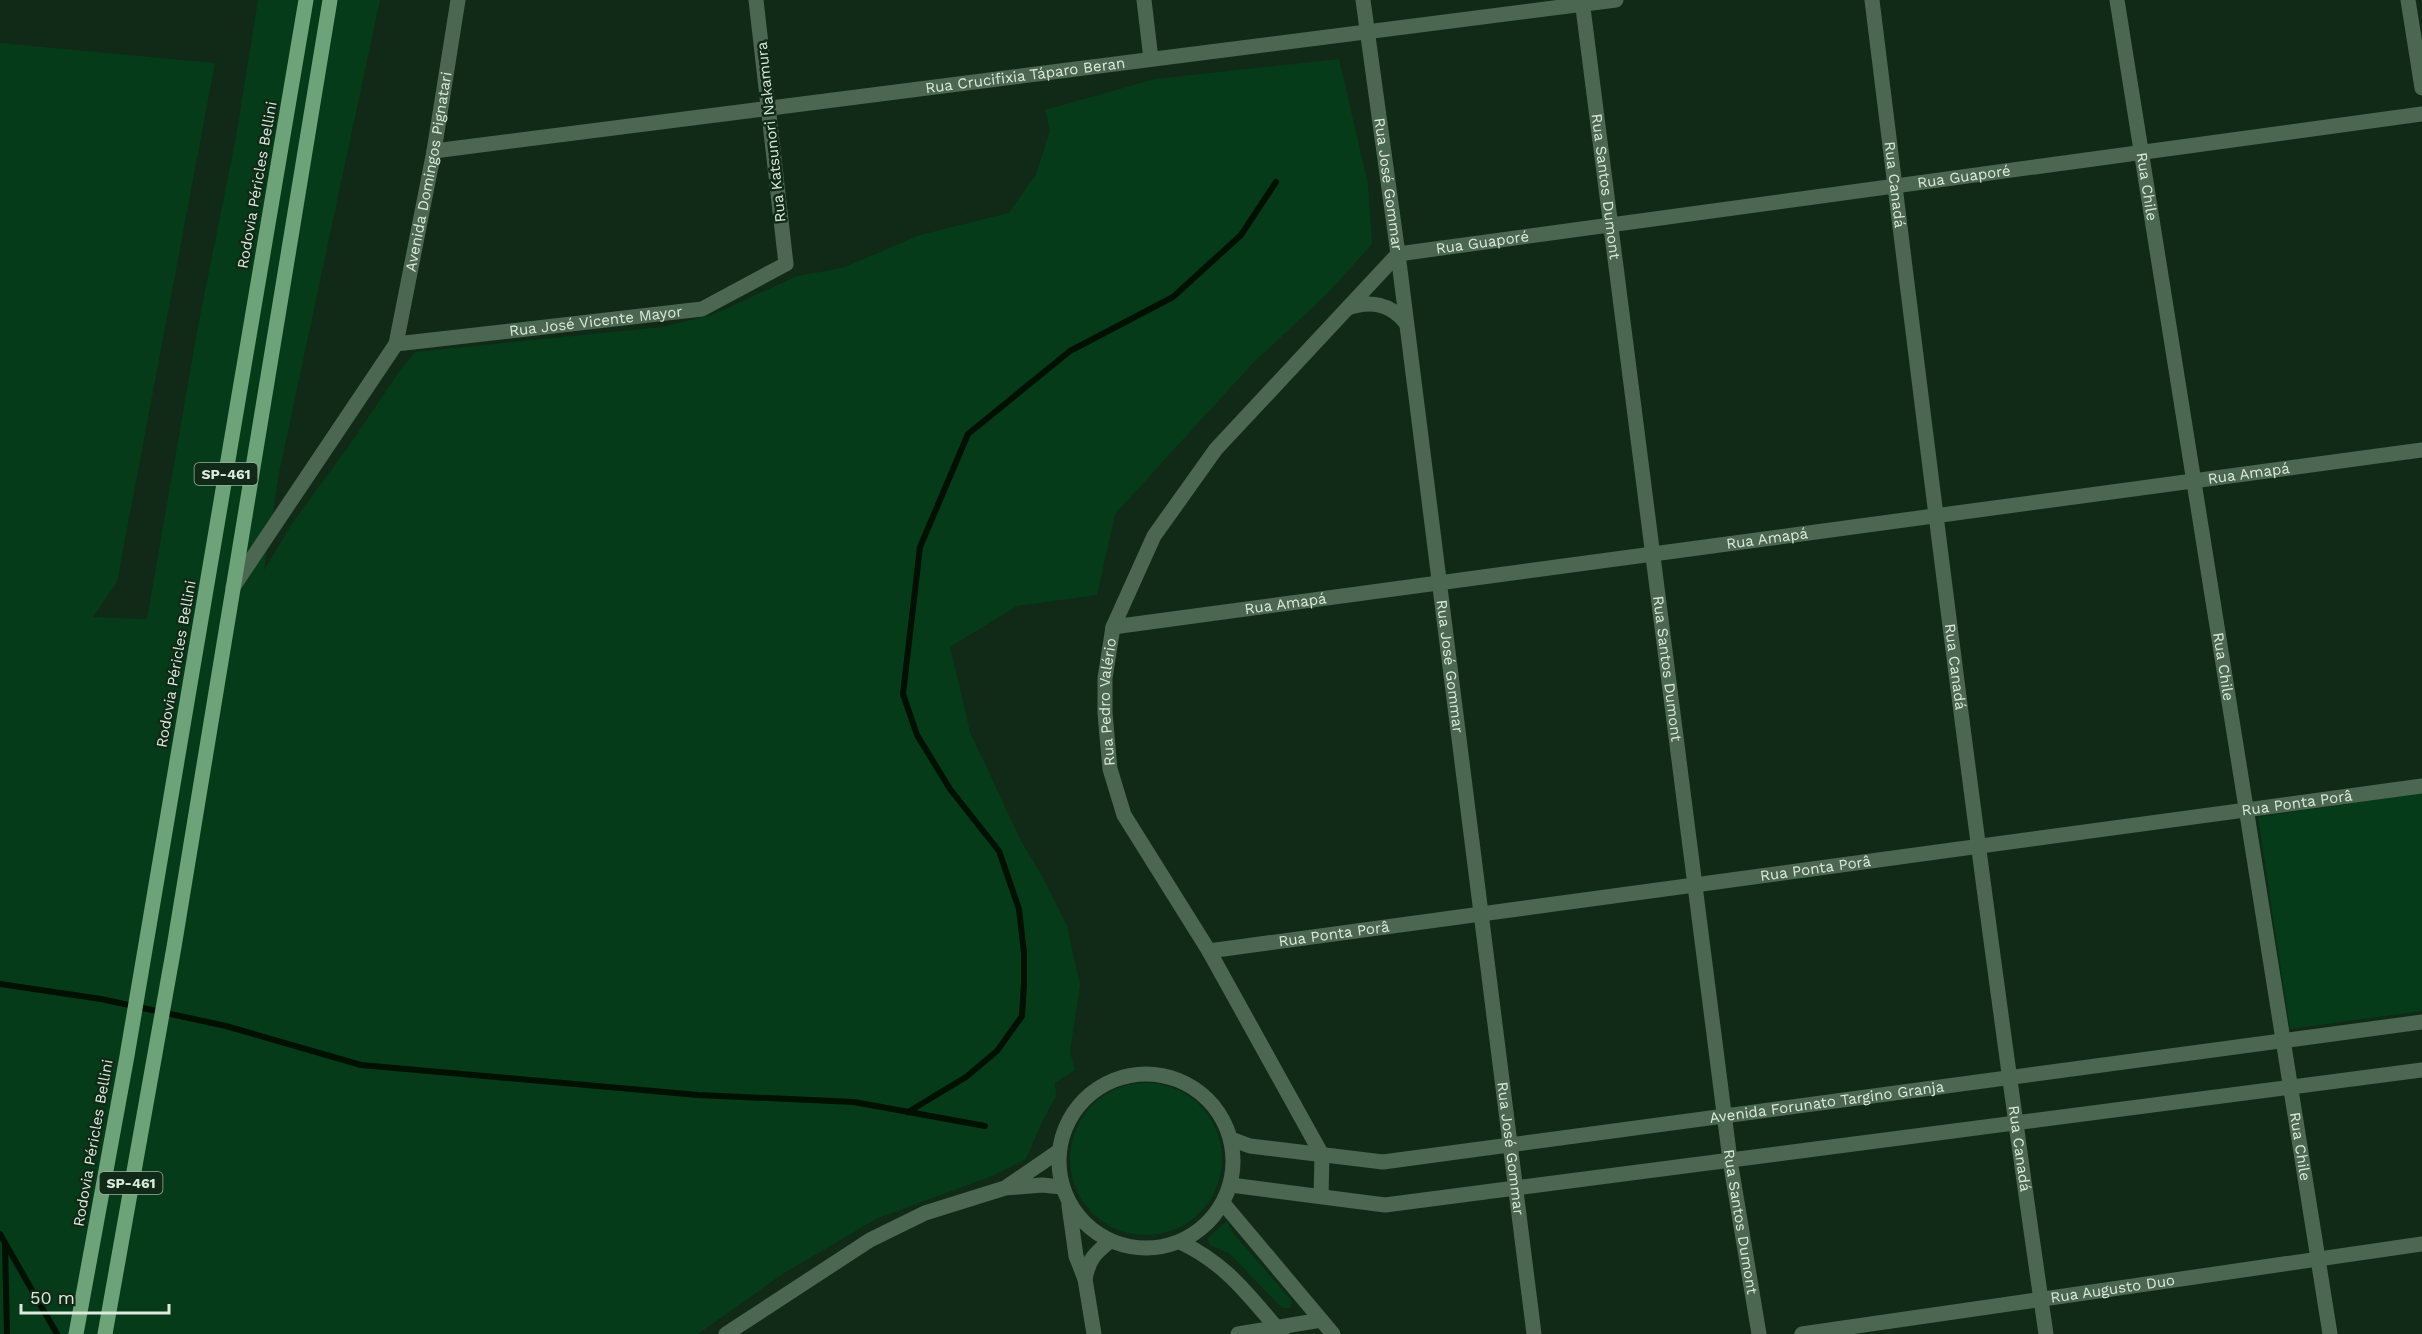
<svg xmlns="http://www.w3.org/2000/svg" width="2422" height="1334" font-family="'Work Sans',sans-serif">
	<rect width="100%" height="100%" fill="#102a17"/>
	<g fill="#053b19">
		<polygon points="258,0 380,0 279,473 264,570 293,522 348,447 401,369 415,352 662,327 715,314 797,276 842,268 920,235 1009,213 1036,174 1050,131 1045,110 1155,79 1339,59 1368,184 1372,244 1327,294 1252,364 1115,514 1097,595 1017,606 950,647 970,732 1021,841 1042,876 1067,926 1080,985 1070,1052 1075,1070 1055,1083 1056,1096 1041,1124 1026,1159 992,1176 878,1218 784,1273 698,1334 0,1334 0,43 215,63 117,582 93,617 147,619 198,326 236,137"/>
		<polygon points="2422,793 2422,1011 2290,1029 2258,817"/>
		<circle cx="1146" cy="1159" r="76"/>
		<polygon points="1227,1221 1233,1233 1292,1301 1290,1308 1282,1308 1229,1253 1210,1245 1207,1239"/>
	</g>
	<g fill="none" stroke-linecap="round" stroke-linejoin="round">
		<g stroke="#001002" stroke-width="6">
			<polyline points="0,984 101,999 226,1026 361,1065 698,1095 854,1102 985,1126"/>
			<polyline points="908,1112 966,1077 997,1051 1022,1016 1024,983 1024,953 1019,909 999,851 950,789 917,735 903,694 920,547 968,434 1070,351 1173,297 1241,235 1276,182"/>
			<polyline points="0,1234 57,1334"/>
			<polyline points="5,1245 7,1334"/>
		</g>
		<g stroke="#4c6751" stroke-width="15">
			<polyline points="1144,0 1151,59"/>
			<path id="s1" d="M 1363,0 L 1398,254 L 1534,1334"/>
			<path id="s2" d="M 1582,0 L 1730,1160 L 1759,1334"/>
			<path id="s3" d="M 1872,0 C 1927,445 1981,890 2046,1334"/>
			<path id="s4" d="M 2117,0 L 2330,1334"/>
			<polyline points="2408,0 2422,88"/>
			<path id="s5" d="M 434,151 L 1616,0"/>
			<path d="M 1348,308 C 1370,300 1391,304 1406,323"/>
			<path id="s6" d="M 396,344 L 702,309 L 786,264 L 756,0"/>
			<path id="s7" d="M 233,587 L 396,344 L 434,151 L 458,0"/>
			<path id="s8" d="M 1113,627 L 2422,450"/>
			<path id="s9" d="M 1209,951 L 2422,786"/>
			<circle cx="1146" cy="1161" r="87"/>
			<path id="s10" d="M 1231,1139 L 1250,1146 L 1383,1162 L 2422,1022"/>
			<polyline points="1231,1185 1385,1205 2422,1070"/>
			<polyline points="1008,1186 1059,1151"/>
			<path id="s11" d="M 1321,1196 L 1322,1155 L 1209,951 L 1124,815 L 1110,769 L 1105,713 L 1105,678 L 1113,627 L 1154,536 L 1216,449 L 1398,254 L 2422,114"/>
			<polyline points="1223,1203 1333,1334"/>
			<polyline points="1069,1206 1076,1256 1085,1279 1094,1334"/>
			<path d="M 1180,1242 C 1227,1264 1249,1296 1282,1334"/>
			<path d="M 1085,1279 C 1089,1259 1094,1254 1110,1241"/>
			<polyline points="726,1334 870,1240 925,1213 1005,1188 1042,1185 1062,1187"/>
			<polyline points="1238,1334 1321,1320"/>
			<path id="s12" d="M 1802,1334 L 2422,1244"/>
		</g>
		<g stroke="#6ea379" stroke-width="15">
			<polyline points="76,1334 127,1056 306,0"/>
			<polyline points="105,1334 174,947 330,0"/>
		</g>
	</g>
	<g text-anchor="middle" stroke-width="5" stroke-linejoin="round" paint-order="stroke">
		<g fill="#102a17" stroke="#9eb0a2" stroke-width="1.5">
			<rect x="194.5" y="463" width="63" height="22" rx="4.5"/>
			<rect x="99.5" y="1172" width="63" height="22" rx="4.5"/>
		</g>
		<g font-size="14" font-weight="bold" fill="#dbeadd">
			<text x="226" y="479">SP-461</text>
			<text x="131" y="1188">SP-461</text>
		</g>
		<g font-size="15" fill="#dbeadd" stroke="#102a17">
			<text dy="5" stroke="none"><textPath href="#s5" startOffset="596">Rua Crucifixia Táparo Beran</textPath></text>
			<text transform="translate(771 132) rotate(-96)" y="5">Rua Katsunori Nakamura</text>
			<text dy="5" stroke="none"><textPath href="#s7" startOffset="468">Avenida Domingos Pignatari</textPath></text>
			<text dy="5" stroke="none"><textPath href="#s11" startOffset="1670">Rua Guaporé</textPath></text>
			<text transform="translate(257 185) rotate(-80)" y="5">Rodovia Péricles Bellini</text>
			<text dy="5" stroke="none"><textPath href="#s1" startOffset="186">Rua José Gommar</textPath></text>
			<text dy="5" stroke="none"><textPath href="#s2" startOffset="188">Rua Santos Dumont</textPath></text>
			<text dy="5" stroke="none"><textPath href="#s3" startOffset="186">Rua Canadá</textPath></text>
			<text dy="5" stroke="none"><textPath href="#s4" startOffset="189">Rua Chile</textPath></text>
			<text dy="5" stroke="none"><textPath href="#s11" startOffset="1184">Rua Guaporé</textPath></text>
			<text dy="5" stroke="none"><textPath href="#s6" startOffset="201">Rua José Vicente Mayor</textPath></text>
			<text dy="5" stroke="none"><textPath href="#s8" startOffset="1146">Rua Amapá</textPath></text>
			<text dy="5" stroke="none"><textPath href="#s8" startOffset="660">Rua Amapá</textPath></text>
			<text dy="5" stroke="none"><textPath href="#s8" startOffset="174">Rua Amapá</textPath></text>
			<text transform="translate(176 664) rotate(-80)" y="5">Rodovia Péricles Bellini</text>
			<text dy="5" stroke="none"><textPath href="#s1" startOffset="672">Rua José Gommar</textPath></text>
			<text dy="5" stroke="none"><textPath href="#s2" startOffset="674">Rua Santos Dumont</textPath></text>
			<text dy="5" stroke="none"><textPath href="#s3" startOffset="672">Rua Canadá</textPath></text>
			<text dy="5" stroke="none"><textPath href="#s4" startOffset="675">Rua Chile</textPath></text>
			<text dy="5" stroke="none"><textPath href="#s11" startOffset="550">Rua Pedro Valério</textPath></text>
			<text dy="5" stroke="none"><textPath href="#s9" startOffset="1098">Rua Ponta Porâ</textPath></text>
			<text dy="5" stroke="none"><textPath href="#s9" startOffset="612">Rua Ponta Porâ</textPath></text>
			<text dy="5" stroke="none"><textPath href="#s9" startOffset="126">Rua Ponta Porâ</textPath></text>
			<text dy="5" stroke="none"><textPath href="#s10" startOffset="602">Avenida Forunato Targino Granja</textPath></text>
			<text transform="translate(93 1143) rotate(-80)" y="5">Rodovia Péricles Bellini</text>
			<text dy="5" stroke="none"><textPath href="#s4" startOffset="1161">Rua Chile</textPath></text>
			<text dy="5" stroke="none"><textPath href="#s1" startOffset="1158">Rua José Gommar</textPath></text>
			<text dy="5" stroke="none"><textPath href="#s3" startOffset="1158">Rua Canadá</textPath></text>
			<text dy="5" stroke="none"><textPath href="#s2" startOffset="1232">Rua Santos Dumont</textPath></text>
			<text dy="5" stroke="none"><textPath href="#s12" startOffset="314">Rua Augusto Duo</textPath></text>
		</g>
	</g>
	<path d="M21 1304v9h148v-9" fill="none" stroke="#dbeadd" stroke-width="3"/>
	<text x="30" y="1304" font-size="18" fill="#dbeadd" stroke="#102a17" stroke-width="4.5" paint-order="stroke">50 m</text>
</svg>
